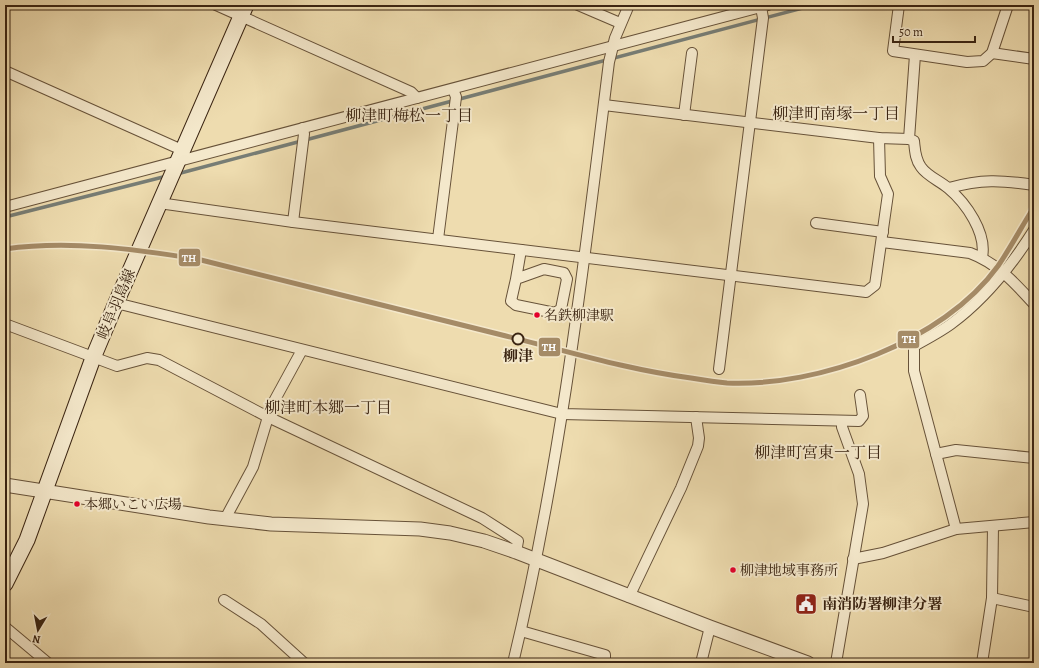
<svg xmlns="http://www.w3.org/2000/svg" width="1039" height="668" font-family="Alegreya,'Noto Serif JP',serif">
	<rect width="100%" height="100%" fill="#eedcaf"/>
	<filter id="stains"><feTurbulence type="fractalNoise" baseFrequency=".005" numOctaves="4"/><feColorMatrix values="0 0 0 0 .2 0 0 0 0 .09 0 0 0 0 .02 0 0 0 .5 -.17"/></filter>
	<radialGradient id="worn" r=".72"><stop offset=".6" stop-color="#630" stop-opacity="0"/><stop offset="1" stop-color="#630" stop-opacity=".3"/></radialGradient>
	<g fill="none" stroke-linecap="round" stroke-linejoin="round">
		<g stroke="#777d75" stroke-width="3.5">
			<polyline points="177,174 814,5"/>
			<polyline points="5,217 167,176"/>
		</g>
		<g stroke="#675239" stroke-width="12">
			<g id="minor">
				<polyline points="216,5 411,92 417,98"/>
				<polyline points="578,5 620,23"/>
				<polyline points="899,5 893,51 967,62 983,61 992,53 1008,5"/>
				<polyline points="992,53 1034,59"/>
				<path d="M 915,55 L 909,139 L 914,141 C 915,150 915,159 921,167 C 927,176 940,181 948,188 C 966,203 987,233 982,257"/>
				<polyline points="5,71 182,150"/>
				<polyline points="604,105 879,138 909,139"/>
				<polyline points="684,115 692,53"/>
				<path d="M 949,188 C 981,179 1001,180 1034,185"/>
				<polyline points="159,203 293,222 866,292 875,285 888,194 880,176 879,138"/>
				<polyline points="5,207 768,5"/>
				<polyline points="293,222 304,134 303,128"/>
				<polyline points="816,223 883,232"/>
				<polyline points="438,239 456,97 453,89"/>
				<path d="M 882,242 L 970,253 C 997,263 1015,283 1034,304"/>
				<polyline points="516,279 511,301 516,305 555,313 561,309 567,279 564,273 544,269 516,279 521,250"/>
				<polyline points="116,303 562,414 859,421 863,416 860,395"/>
				<polyline points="5,324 117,366 147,358 159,360 266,416 482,518 518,541 516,552"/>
				<polyline points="719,369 763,18 761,7"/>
				<polyline points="266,416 302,350"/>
				<polyline points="936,454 956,450 1034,458"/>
				<polyline points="225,519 253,467 268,417"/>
				<path d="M 956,529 L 914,371 L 914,346 C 927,339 940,332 951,324 C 985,299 1012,265 1034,230"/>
				<polyline points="853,559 883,553 956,529 1034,522"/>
				<polyline points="629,597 681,488 698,446 699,438 696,417"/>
				<polyline points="992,598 1034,607"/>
				<polyline points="224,600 261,624 304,663"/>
				<polyline points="5,627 48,663"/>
				<polyline points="521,631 605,655 605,663"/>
				<path d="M 513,663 C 561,465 584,263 609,62 L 615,38 L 629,5"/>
				<polyline points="701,663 710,627"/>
				<polyline points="836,663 863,504 859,474 842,427 842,421"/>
				<polyline points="982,663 992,598 993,526"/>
			</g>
		</g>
		<g stroke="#675239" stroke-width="15">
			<polyline id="tertiary" points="5,485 209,517 271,524 420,529 450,533 484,541 516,552 710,627 808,663"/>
		</g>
		<g stroke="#3a2412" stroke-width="17">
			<polyline id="secondary" points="5,584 27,540 93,358 116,303 246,5"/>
		</g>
		<use href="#minor" stroke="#f4e8cb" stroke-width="10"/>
		<use href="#tertiary" stroke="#f4e8cb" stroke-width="13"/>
		<use href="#secondary" stroke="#f4e8cb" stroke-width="15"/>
		<g stroke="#f4e8cb" stroke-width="8">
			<path id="rail-1" d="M 5,249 C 69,240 134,249 197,259 C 300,285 403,310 506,336 C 567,351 628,370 691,378 C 703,380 715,382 727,383 C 819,387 943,342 998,266 C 1011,247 1022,226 1034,207"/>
		</g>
		<use href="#rail-1" stroke="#a58b67" stroke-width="5"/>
	</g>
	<defs>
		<g id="civic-square" transform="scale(1.15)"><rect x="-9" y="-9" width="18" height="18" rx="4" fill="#8f2418" stroke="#f4e8cb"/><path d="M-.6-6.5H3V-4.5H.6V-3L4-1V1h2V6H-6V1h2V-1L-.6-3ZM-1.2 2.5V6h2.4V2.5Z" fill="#fff"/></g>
	</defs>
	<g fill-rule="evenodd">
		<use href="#civic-square" x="806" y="604"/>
	</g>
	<g fill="#e4002b" stroke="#f4e8cb" stroke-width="1.5">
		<circle cx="537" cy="315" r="3.5"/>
		<circle cx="77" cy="504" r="3.5"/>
		<circle cx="733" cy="570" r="3.5"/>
	</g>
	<circle fill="#f4e8cb" stroke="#3a2412" stroke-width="2" cx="518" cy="339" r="5.5"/>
	<g text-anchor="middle" stroke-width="4" stroke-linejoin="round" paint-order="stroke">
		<g font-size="14" fill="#3a2412" stroke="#f4e8cb" text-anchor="start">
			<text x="544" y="320">名鉄柳津駅</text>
			<text x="84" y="509">本郷いこい広場</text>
			<text x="740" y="575">柳津地域事務所</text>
		</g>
		<g font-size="15" fill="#3a2412" stroke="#f4e8cb">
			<text transform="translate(116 304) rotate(-67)" y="5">岐阜羽島線</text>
		</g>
		<g font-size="15" font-weight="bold" fill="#3a2412" stroke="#f4e8cb">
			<text x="518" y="361">柳津</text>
		</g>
		<g font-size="15" font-weight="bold" fill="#3a2412" stroke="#f4e8cb" text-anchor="start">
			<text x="822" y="609">南消防署柳津分署</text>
		</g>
		<g font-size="16" fill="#3a2412" stroke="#f4e8cb">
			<text x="836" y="119">柳津町南塚一丁目</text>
			<text x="409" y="121">柳津町梅松一丁目</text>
			<text x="328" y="413">柳津町本郷一丁目</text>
			<text x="818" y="458">柳津町宮東一丁目</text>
		</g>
	</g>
	<g stroke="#f4e8cb" stroke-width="1.5">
		<rect x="178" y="248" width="23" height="19" rx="4" fill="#a58b67"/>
		<rect x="897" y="330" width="23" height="19" rx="4" fill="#a58b67"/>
		<rect x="538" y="337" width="23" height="20" rx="4" fill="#a58b67"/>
	</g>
	<g font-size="11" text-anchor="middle" font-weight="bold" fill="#fff">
		<text x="189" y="262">TH</text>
		<text x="909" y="343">TH</text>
		<text x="549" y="351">TH</text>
	</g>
	<rect width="1039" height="668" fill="none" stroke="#eedcaf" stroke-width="20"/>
	<rect x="6" y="6" width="1027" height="656" fill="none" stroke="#3a2412" stroke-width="2"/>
	<rect x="10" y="10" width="1019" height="648" fill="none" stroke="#3a2412"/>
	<g transform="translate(38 630) rotate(190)" stroke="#f4e8cb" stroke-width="3" paint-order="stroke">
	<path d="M0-3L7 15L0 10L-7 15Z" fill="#3a2412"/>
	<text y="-6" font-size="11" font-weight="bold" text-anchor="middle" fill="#3a2412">N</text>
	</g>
	<path d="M893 36v6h82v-6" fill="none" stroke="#3a2412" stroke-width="2"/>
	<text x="899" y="36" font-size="12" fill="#3a2412" stroke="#f4e8cb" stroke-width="3" paint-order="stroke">50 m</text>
	<rect width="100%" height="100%" filter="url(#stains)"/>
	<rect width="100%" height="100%" fill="url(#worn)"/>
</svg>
